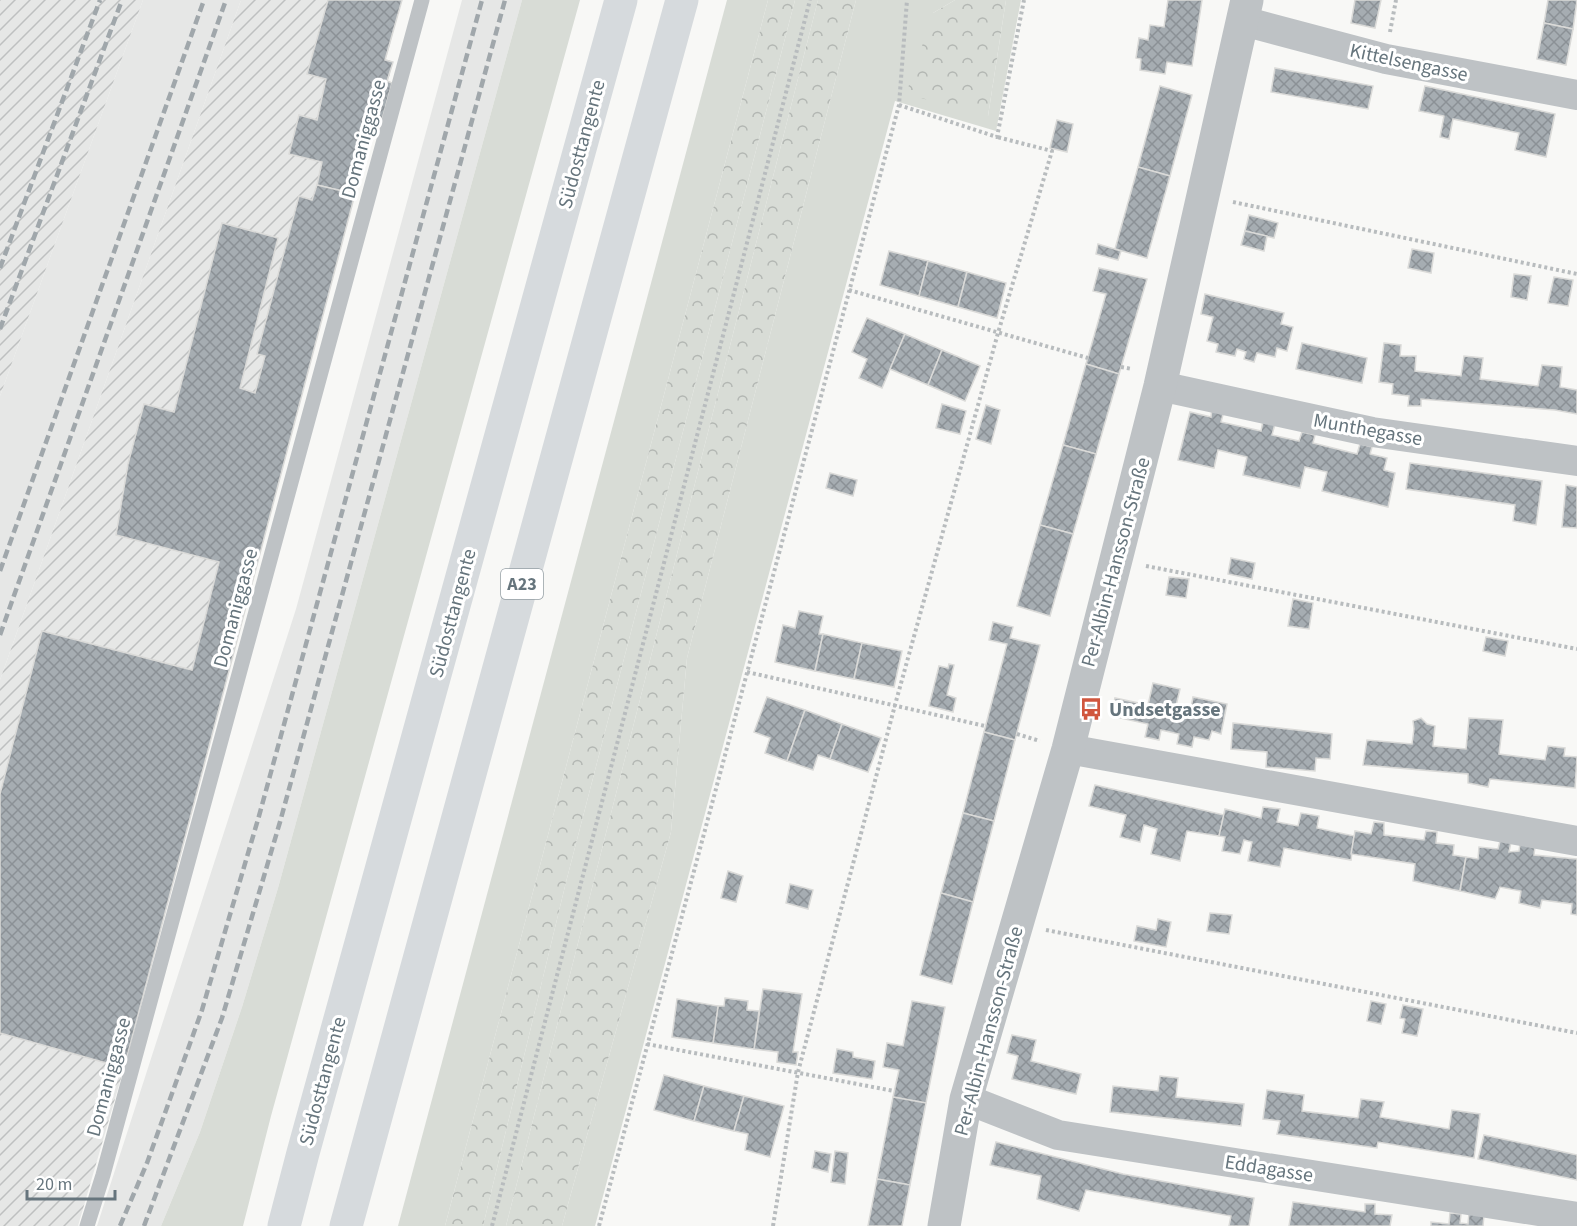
<svg xmlns="http://www.w3.org/2000/svg" width="1577" height="1226" font-family="'Source Sans 3',sans-serif">
	<defs>
		<pattern id="industrial-furrows" width="10" height="10" patternUnits="userSpaceOnUse" patternTransform="scale(1.5)"><rect width="10" height="10" fill="#e6e7e6"/><path d="M-1 1l2-2M0 10L10 0M9 11l2-2" fill="none" stroke="#bec0c0"/></pattern>
		<pattern id="forest-crowns" width="20" height="18" patternUnits="userSpaceOnUse" patternTransform="scale(1.5)"><rect width="20" height="18" fill="#d8dcd6"/><path d="M2 6a3 3 0 1 1 6 0M12 15a3 3 0 1 1 6 0" fill="none" stroke="#b3b7b3"/></pattern>
		<pattern id="building-cross-hatch" width="8" height="8" patternUnits="userSpaceOnUse" patternTransform="scale(1.5)"><rect width="8" height="8" fill="#a6adb2"/><path d="M0 0l8 8M0 8l8-8" fill="none" stroke="#8b9196"/></pattern>
	</defs>
	<rect width="100%" height="100%" fill="#f8f8f6"/>
	<g fill="#e6e7e6">
		<polygon points="143,0 241,0 0,680 0,396"/>
		<polygon points="462,0 522,0 278,888 242,1007 200,1132 161,1226 97,1226 296,609"/>
	</g>
	<g fill="url(#industrial-furrows)">
		<polygon points="0,0 143,0 0,396"/>
		<polygon points="241,0 402,0 386,59 393,62 388,81 392,83 380,127 375,126 355,194 124,1068 78,1226 0,1226 0,680"/>
	</g>
	<g fill="#d8dcd6">
		<polygon points="522,0 580,0 271,1116 243,1226 161,1226 200,1132 242,1007 278,888"/>
		<polygon points="727,0 768,0 445,1226 398,1226"/>
		<polygon points="795,0 818,0 506,1226 483,1226 566,882"/>
		<polygon points="856,0 955,0 933,13 988,116 1006,0 1021,0 996,131 895,101 595,1226 562,1226 671,832 687,658"/>
	</g>
	<g fill="url(#forest-crowns)">
		<polygon points="768,0 795,0 566,882 483,1226 445,1226"/>
		<polygon points="818,0 856,0 687,658 671,832 562,1226 506,1226"/>
		<polygon points="955,0 1006,0 988,116 906,94 933,13"/>
	</g>
	<g fill="url(#building-cross-hatch)" stroke="#dadad8" stroke-width="1.5">
		<polygon points="328,0 402,0 385,60 393,62 387,81 392,83 380,127 375,125 355,194 317,185 322,162 289,154 299,115 317,120 326,79 307,74"/>
		<polygon points="1168,0 1202,0 1192,66 1167,62 1165,74 1140,70 1141,59 1136,58 1139,38 1148,40 1150,25 1164,27"/>
		<polygon points="1355,0 1381,0 1375,28 1351,23"/>
		<polygon points="1548,0 1577,0 1573,29 1544,23"/>
		<polygon points="1544,23 1573,29 1566,65 1537,59"/>
		<polygon points="1275,68 1373,86 1368,109 1271,92"/>
		<polygon points="1160,86 1192,95 1170,176 1138,167"/>
		<polygon points="1425,86 1555,114 1546,157 1515,150 1519,133 1453,119 1449,139 1440,137 1444,116 1419,111"/>
		<polygon points="1057,120 1073,124 1067,152 1050,148"/>
		<polygon points="1138,167 1170,176 1147,258 1115,249"/>
		<polygon points="317,185 355,194 124,1068 0,1033 0,794 42,631 192,670 219,562 116,535 128,464 144,404 174,412 222,223 278,238 240,388 255,393 265,356 257,354 299,196 312,200"/>
		<polygon points="1249,215 1278,223 1274,238 1245,231"/>
		<polygon points="1245,231 1267,236 1264,251 1241,245"/>
		<polygon points="1098,244 1121,251 1118,260 1096,254"/>
		<polygon points="1412,249 1434,253 1431,273 1408,268"/>
		<polygon points="889,251 928,261 919,296 880,285"/>
		<polygon points="928,261 967,272 958,307 919,296"/>
		<polygon points="1099,268 1147,279 1119,374 1086,364 1106,294 1093,291"/>
		<polygon points="967,272 1006,283 997,318 958,307"/>
		<polygon points="1514,274 1531,276 1527,300 1511,297"/>
		<polygon points="1554,277 1573,280 1568,306 1548,303"/>
		<polygon points="1205,294 1284,313 1281,324 1293,327 1287,351 1277,348 1275,357 1257,353 1254,362 1244,359 1246,352 1237,349 1235,356 1216,352 1218,344 1207,341 1213,317 1201,314"/>
		<polygon points="867,318 905,334 882,388 859,378 867,359 852,352"/>
		<polygon points="905,334 942,350 928,385 890,369"/>
		<polygon points="1302,343 1367,358 1362,383 1296,369"/>
		<polygon points="1384,343 1401,345 1400,356 1416,356 1415,371 1461,376 1464,356 1483,358 1480,379 1538,386 1542,365 1562,367 1560,387 1577,390 1577,414 1555,410 1421,399 1421,406 1408,406 1409,396 1392,394 1393,384 1379,382"/>
		<polygon points="942,350 980,366 965,401 928,385"/>
		<polygon points="1086,364 1119,374 1096,454 1063,445"/>
		<polygon points="942,404 966,411 960,434 936,428"/>
		<polygon points="986,405 1000,410 991,444 976,439"/>
		<polygon points="1212,408 1224,411 1221,422 1261,431 1263,421 1275,424 1272,435 1299,441 1302,432 1315,435 1313,443 1357,454 1360,444 1372,447 1370,454 1387,458 1384,470 1395,473 1388,507 1322,491 1327,472 1305,467 1300,488 1243,475 1247,457 1218,450 1214,468 1178,460 1190,412 1211,417"/>
		<polygon points="1063,445 1096,454 1073,534 1040,525"/>
		<polygon points="1410,463 1542,481 1536,525 1513,521 1515,505 1406,489"/>
		<polygon points="830,473 857,480 853,496 826,488"/>
		<polygon points="1566,485 1577,487 1577,528 1562,527"/>
		<polygon points="1040,525 1073,534 1050,616 1017,606"/>
		<polygon points="1231,558 1255,563 1252,579 1228,574"/>
		<polygon points="1169,577 1189,579 1186,598 1166,595"/>
		<polygon points="1293,599 1313,603 1309,629 1288,626"/>
		<polygon points="799,611 823,616 819,634 823,634 815,671 775,662 783,625 795,628"/>
		<polygon points="993,622 1013,627 1010,638 1040,645 1015,740 984,732 1007,644 989,640"/>
		<polygon points="823,634 862,643 854,679 815,671"/>
		<polygon points="1486,637 1508,641 1505,656 1483,651"/>
		<polygon points="862,643 902,651 894,687 854,679"/>
		<polygon points="949,664 954,665 947,695 956,698 953,712 929,706 939,666 948,668"/>
		<polygon points="1153,683 1180,689 1175,710 1190,713 1193,697 1227,704 1221,734 1212,731 1209,740 1194,737 1192,747 1177,744 1179,734 1161,730 1159,740 1145,737 1148,724 1111,716 1115,698 1148,705"/>
		<polygon points="767,697 805,710 787,761 765,753 770,738 754,732"/>
		<polygon points="805,710 842,724 830,759 818,755 813,770 787,761"/>
		<polygon points="1421,718 1427,724 1435,726 1433,746 1466,749 1469,718 1503,720 1499,754 1545,760 1548,746 1565,748 1564,756 1577,757 1575,788 1490,779 1488,787 1468,783 1468,774 1363,765 1367,740 1412,744 1414,729 1413,721"/>
		<polygon points="1233,723 1332,734 1330,759 1316,758 1315,771 1266,767 1267,752 1231,749"/>
		<polygon points="842,724 881,738 868,772 830,759"/>
		<polygon points="984,732 1015,740 994,821 963,813"/>
		<polygon points="1095,785 1224,815 1219,836 1187,831 1180,861 1151,854 1157,829 1144,825 1140,842 1120,837 1126,815 1089,806"/>
		<polygon points="1263,807 1280,809 1277,822 1298,826 1301,813 1319,816 1317,828 1354,836 1351,860 1284,848 1280,867 1248,861 1252,842 1244,840 1240,854 1222,851 1225,837 1219,836 1225,809 1261,818"/>
		<polygon points="963,813 994,821 973,902 941,893"/>
		<polygon points="1374,822 1384,823 1384,835 1424,840 1426,831 1437,832 1436,843 1454,845 1453,855 1466,857 1460,891 1413,881 1415,864 1351,854 1355,831 1371,834"/>
		<polygon points="1500,841 1511,842 1509,852 1519,851 1520,844 1535,846 1534,855 1577,859 1577,915 1571,914 1572,904 1542,900 1540,908 1519,903 1521,891 1500,887 1495,899 1460,891 1466,857 1478,859 1479,847 1498,849"/>
		<polygon points="728,871 743,876 736,902 721,898"/>
		<polygon points="790,884 813,890 808,909 786,903"/>
		<polygon points="941,893 973,902 952,984 920,975"/>
		<polygon points="1210,913 1232,915 1229,934 1207,931"/>
		<polygon points="1158,919 1171,922 1166,947 1134,941 1137,926 1156,930"/>
		<polygon points="763,989 802,994 793,1052 798,1052 796,1065 777,1062 778,1052 754,1049"/>
		<polygon points="725,998 748,1001 747,1010 759,1011 754,1049 713,1043 718,1006 724,1006"/>
		<polygon points="677,999 718,1006 713,1043 672,1037"/>
		<polygon points="912,1001 945,1007 926,1103 893,1097 899,1070 883,1067 887,1043 903,1046"/>
		<polygon points="1371,1001 1386,1004 1381,1024 1367,1021"/>
		<polygon points="1403,1005 1423,1009 1417,1036 1402,1033 1405,1019 1400,1018"/>
		<polygon points="1012,1035 1036,1040 1031,1061 1081,1074 1076,1094 1012,1079 1018,1056 1007,1053"/>
		<polygon points="837,1049 853,1052 853,1057 875,1061 872,1079 833,1073"/>
		<polygon points="664,1075 704,1086 694,1121 654,1110"/>
		<polygon points="1160,1076 1178,1078 1176,1097 1244,1104 1241,1126 1110,1112 1113,1086 1158,1091"/>
		<polygon points="704,1086 744,1096 734,1131 694,1121"/>
		<polygon points="1267,1090 1304,1095 1302,1111 1358,1118 1361,1099 1384,1102 1380,1117 1449,1129 1452,1110 1480,1114 1474,1158 1378,1142 1377,1148 1277,1134 1280,1121 1263,1119"/>
		<polygon points="744,1096 784,1106 770,1157 745,1150 748,1134 734,1131"/>
		<polygon points="893,1097 926,1103 910,1185 877,1179"/>
		<polygon points="1484,1135 1577,1155 1577,1180 1478,1159"/>
		<polygon points="996,1142 1123,1174 1254,1198 1249,1226 1229,1226 1231,1216 1086,1190 1079,1211 1037,1199 1041,1176 990,1165"/>
		<polygon points="815,1151 831,1154 828,1172 812,1168"/>
		<polygon points="835,1151 848,1153 845,1184 831,1182"/>
		<polygon points="877,1179 910,1185 902,1226 868,1226"/>
		<polygon points="1293,1202 1365,1212 1365,1204 1375,1204 1375,1214 1392,1215 1390,1226 1289,1226"/>
		<polygon points="1450,1213 1461,1214 1460,1223 1468,1224 1469,1213 1484,1215 1483,1226 1431,1226 1431,1222 1449,1224"/>
	</g>
	<g fill="none" stroke-linecap="round" stroke-linejoin="round">
		<g stroke="#b8bcbe" stroke-width="4" stroke-dasharray="3 3" stroke-linecap="butt">
			<polyline points="1390,32 1396,0"/>
			<polyline points="899,105 997,137 1024,0"/>
			<polyline points="1233,202 1577,274"/>
			<polyline points="849,290 1088,358"/>
			<polyline points="1121,367 1132,369"/>
			<polyline points="1146,566 1577,649"/>
			<polyline points="747,672 985,726"/>
			<polyline points="1017,734 1040,741"/>
			<polyline points="1046,930 1577,1033"/>
			<polyline points="647,1044 894,1091"/>
			<polyline points="492,1226 810,0"/>
			<polyline points="599,1226 899,105 907,0"/>
			<polyline points="773,1226 798,1072 895,705 998,333 1052,151 997,137"/>
		</g>
		<polyline stroke="#bec2c5" stroke-width="15" points="87,1226 103,1175 422,0"/>
		<g stroke="#bec2c5" stroke-width="30">
			<polyline points="1243,21 1386,59 1577,95"/>
			<polyline points="1160,386 1372,432 1577,461"/>
			<polyline points="1068,749 1577,841"/>
			<polyline points="966,1099 1058,1135 1577,1217"/>
		</g>
		<polyline stroke="#bec2c5" stroke-width="33" points="944,1226 966,1099 1068,749 1160,386 1247,0"/>
		<g stroke="#d6dadd" stroke-width="33">
			<polyline points="284,1226 303,1153 621,0"/>
			<polyline points="346,1226 682,0"/>
		</g>
		<g stroke="#a0a7ab" stroke-width="4.5" stroke-dasharray="9 4.5" stroke-linecap="butt">
			<polyline points="0,268 100,0"/>
			<polyline points="0,329 122,0"/>
			<polyline points="0,571 204,0"/>
			<polyline points="0,635 226,0"/>
			<polyline points="120,1226 147,1163 202,1010 259,816 482,0"/>
			<polyline points="144,1226 222,1018 280,822 505,0"/>
		</g>
	</g>
	<defs>
		<g id="bus-bare" transform="scale(1.8)"><path d="M-5-6H5V4H4V6H2V4H-2V6H-4V4H-5ZM-3.5-4V0h7V-4ZM-3.5 1.2v1.5H-2V1.2ZM2 1.2v1.5H3.5V1.2Z" fill="#d0563e" stroke="#fff" stroke-width="2.5" paint-order="stroke"/></g>
	</defs>
	<g fill-rule="evenodd">
		<use href="#bus-bare" x="1091" y="709"/>
	</g>
	<g text-anchor="middle" stroke-width="6" stroke-linejoin="round" paint-order="stroke">
		<rect fill="#fff" stroke="#949ea4" stroke-width="1.5" x="501" y="569" width="42" height="30" rx="4.5"/>
		<g font-size="18" font-weight="bold" fill="#66757d">
			<text x="522" y="590">A23</text>
		</g>
		<g font-size="20" fill="#66757d" stroke="#fff">
			<text transform="translate(1409 62) rotate(12)" y="7">Kittelsengasse</text>
			<text transform="translate(363 139) rotate(-75)" y="7">Domaniggasse</text>
			<text transform="translate(581 144) rotate(-75)" y="7">Südosttangente</text>
			<text transform="translate(1368 429) rotate(10)" y="7">Munthegasse</text>
			<text transform="translate(1115 562) rotate(-75)" y="7">Per-Albin-Hansson-Straße</text>
			<text transform="translate(235 608) rotate(-75)" y="7">Domaniggasse</text>
			<text transform="translate(452 613) rotate(-75)" y="7">Südosttangente</text>
			<text transform="translate(988 1031) rotate(-75)" y="7">Per-Albin-Hansson-Straße</text>
			<text transform="translate(108 1077) rotate(-75)" y="7">Domaniggasse</text>
			<text transform="translate(322 1081) rotate(-75)" y="7">Südosttangente</text>
			<text transform="translate(1269 1168) rotate(9)" y="7">Eddagasse</text>
		</g>
		<g font-size="20" font-weight="bold" fill="#66757d" stroke="#fff" text-anchor="start">
			<text x="1109" y="716">Undsetgasse</text>
		</g>
	</g>
	<path d="M27 1190v9h88v-9" fill="none" stroke="#66757d" stroke-width="3"/>
	<text x="36" y="1190" font-size="18" fill="#66757d" stroke="#ffffff" stroke-width="4.5" paint-order="stroke">20 m</text>
</svg>
